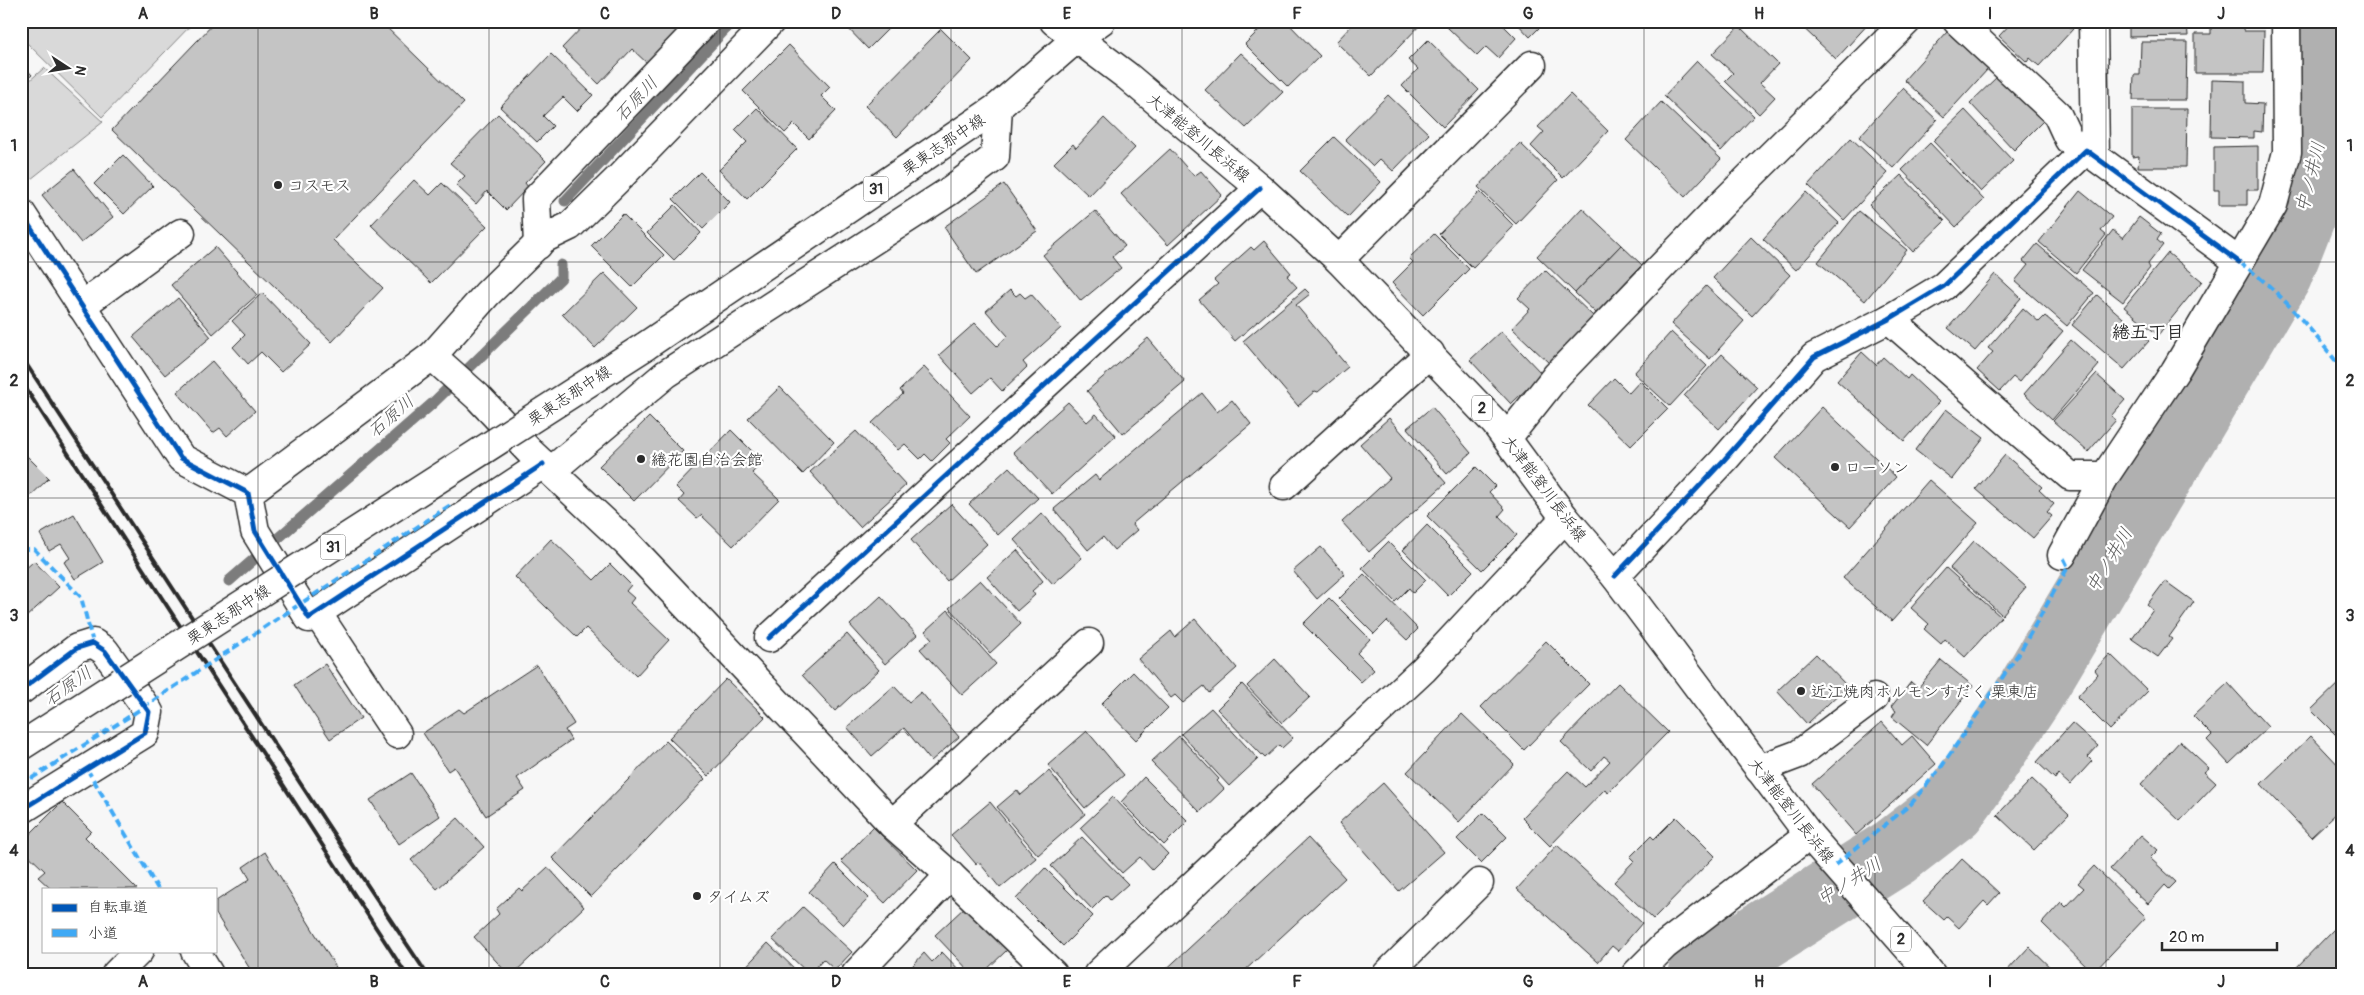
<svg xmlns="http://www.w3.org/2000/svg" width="2364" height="995" font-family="Pangolin,'Klee One',sans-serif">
	<rect width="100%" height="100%" fill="#f7f7f7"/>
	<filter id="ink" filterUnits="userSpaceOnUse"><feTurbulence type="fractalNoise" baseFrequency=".02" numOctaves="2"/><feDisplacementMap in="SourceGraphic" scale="10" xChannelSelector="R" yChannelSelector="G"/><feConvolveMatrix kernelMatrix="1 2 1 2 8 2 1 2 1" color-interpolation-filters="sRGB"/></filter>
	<g filter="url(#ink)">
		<g fill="#d9d9d9" stroke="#828282">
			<polygon points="21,21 195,21 102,117 21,37"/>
			<polygon points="44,68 103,122 31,179 21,164 21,88"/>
		</g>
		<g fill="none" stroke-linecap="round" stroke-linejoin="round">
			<g stroke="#7b7b7b" stroke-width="11">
				<polyline points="565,201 733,21"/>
				<polyline points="229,581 433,403 561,278 561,265"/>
			</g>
			<polyline stroke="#b0b0b0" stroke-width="69" points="1702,974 1895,852 1952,808 1973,779 2030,693 2278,274 2309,195 2331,79 2332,21"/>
		</g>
		<g fill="#c4c4c4" stroke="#2b2b2b">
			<polygon points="216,21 380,21 464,103 333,240 383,288 332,342 112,130"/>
			<polygon points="588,21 593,22 691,21 649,65 632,49 599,84 562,48"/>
			<polygon points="841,21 896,21 868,49"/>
			<polygon points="1268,21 1286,21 1320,56 1288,87 1245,44"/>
			<polygon points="1356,21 1424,21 1371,76 1336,42"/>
			<polygon points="1453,21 1499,21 1516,38 1498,58 1486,47 1477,56 1447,27"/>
			<polygon points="1515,21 1546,21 1530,37"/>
			<polygon points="1796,21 1871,21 1836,59"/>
			<polygon points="1982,21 1995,21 1989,28"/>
			<polygon points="2013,21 2070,21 2067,25 2073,29 2039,66 2030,58 2027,62 1999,36"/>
			<polygon points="2129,21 2187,21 2188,36 2129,37"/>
			<polygon points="2211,21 2244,21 2244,31 2264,31 2263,73 2195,73 2195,34 2211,34"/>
			<polygon points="1739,26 1778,64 1760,83 1775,97 1759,114 1725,81 1733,73 1712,54"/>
			<polygon points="941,29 972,60 897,137 865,106"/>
			<polygon points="1947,32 1988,69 1944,117 1904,80"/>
			<polygon points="1428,40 1479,90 1443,127 1402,86 1418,69 1408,60"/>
			<polygon points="2141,42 2187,42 2186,100 2133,100 2134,75 2140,75"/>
			<polygon points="789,45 830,87 821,96 836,111 809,139 794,124 785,133 743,91"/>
			<polygon points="1241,53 1283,92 1246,128 1205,90"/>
			<polygon points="551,54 593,95 577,111 563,97 543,116 553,126 537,142 500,107"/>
			<polygon points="1697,61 1754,116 1721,151 1664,96"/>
			<polygon points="21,63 32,75 21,85"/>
			<polygon points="2000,74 2044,120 2014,150 1970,103"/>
			<polygon points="2212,80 2245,81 2245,103 2263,104 2262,132 2254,131 2254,138 2211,137"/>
			<polygon points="1903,88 1937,120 1893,168 1859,137"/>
			<polygon points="1570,94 1608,131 1563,178 1531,146 1544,132 1538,127"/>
			<polygon points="1388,95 1429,134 1393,171 1380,159 1373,166 1345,139"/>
			<polygon points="1661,102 1721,159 1685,197 1626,140"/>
			<polygon points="757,108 797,149 747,199 719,170 747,142 735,130"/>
			<polygon points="2132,109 2187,109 2186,167 2138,167 2139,156 2132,157"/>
			<polygon points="1965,110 2013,161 1981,192 1933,141"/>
			<polygon points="498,114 546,161 525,183 528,187 506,210 487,191 476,204 456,185 465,176 450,163"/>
			<polygon points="1104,118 1135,148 1089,196 1054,163 1073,144 1076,148"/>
			<polygon points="1334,137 1381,182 1348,217 1300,171"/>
			<polygon points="1851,138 1888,173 1844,220 1808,185"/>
			<polygon points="1520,143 1558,180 1516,224 1478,187"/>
			<polygon points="1930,143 1984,200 1956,227 1902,170"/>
			<polygon points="2258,146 2258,190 2247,190 2247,205 2219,205 2219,190 2214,190 2214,147"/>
			<polygon points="1170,149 1194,176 1201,171 1222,195 1168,245 1121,194"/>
			<polygon points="123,155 153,186 124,214 94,184"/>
			<polygon points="74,169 113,217 81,243 42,195"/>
			<polygon points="700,172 730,202 703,229 673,199"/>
			<polygon points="1901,175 1945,221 1913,252 1869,205"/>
			<polygon points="414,180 430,195 442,183 487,226 431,283 371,225"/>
			<polygon points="1004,184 1037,231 976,274 944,227"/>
			<polygon points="2080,191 2112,217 2101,231 2106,235 2076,273 2039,242"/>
			<polygon points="1480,192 1514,226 1473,268 1439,234"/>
			<polygon points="1806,192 1839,223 1796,270 1763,239"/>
			<polygon points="675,205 701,233 674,260 647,233"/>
			<polygon points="1582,208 1621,245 1575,293 1537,256"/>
			<polygon points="1095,211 1125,246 1112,257 1121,268 1081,301 1043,255"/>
			<polygon points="1859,211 1907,250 1865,301 1818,262"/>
			<polygon points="623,214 664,255 632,287 591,246"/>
			<polygon points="2139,217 2161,234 2157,240 2163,245 2148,264 2150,268 2123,302 2082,270 2113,230 2123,238"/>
			<polygon points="1434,234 1469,269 1423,315 1392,283 1413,262 1409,258"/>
			<polygon points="1751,237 1790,275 1752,316 1713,278"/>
			<polygon points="1264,241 1291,273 1287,276 1297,287 1235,341 1199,300 1218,284 1214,280 1251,247 1254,250"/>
			<polygon points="2037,244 2094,293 2067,326 2015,281 2028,265 2023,261"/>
			<polygon points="1621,245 1642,265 1596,313 1575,293"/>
			<polygon points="215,247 257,295 213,334 171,285"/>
			<polygon points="2168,253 2202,281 2158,335 2124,307"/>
			<polygon points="1545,270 1594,317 1550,364 1512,328 1530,309 1518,298"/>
			<polygon points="604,273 637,307 595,348 562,314"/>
			<polygon points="1995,274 2021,298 1975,351 1948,328"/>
			<polygon points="1706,286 1744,321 1710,359 1671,324"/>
			<polygon points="1305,289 1310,294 1296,305 1348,367 1318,392 1315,391 1298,406 1243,341"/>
			<polygon points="1010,290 1016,296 1020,293 1025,298 1031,294 1061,328 1023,362 1027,367 1002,391 990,378 973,393 939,355 975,323 997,346 1008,336 986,311"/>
			<polygon points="262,293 311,344 281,372 261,352 248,364 233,347 245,335 232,321"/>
			<polygon points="2097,295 2149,341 2124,369 2072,325"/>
			<polygon points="178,298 211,337 165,375 133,337"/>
			<polygon points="2023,308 2039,322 2045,316 2063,331 2019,382 2013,377 2000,391 1977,370 1993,352 1988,348"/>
			<polygon points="1501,331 1542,374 1511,404 1470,360"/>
			<polygon points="1671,332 1707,366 1670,406 1634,373"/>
			<polygon points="1148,338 1185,382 1123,434 1087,391"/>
			<polygon points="2071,340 2099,365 2052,420 2024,394"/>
			<polygon points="1862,352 1876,365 1883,357 1907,379 1910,375 1939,402 1904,441 1837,381"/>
			<polygon points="1722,354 1757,387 1719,429 1684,396"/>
			<polygon points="212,361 255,411 227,436 220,428 213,433 177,392"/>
			<polygon points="924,367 970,416 946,439 950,443 932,461 925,454 920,459 905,444 898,450 872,423 903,394 900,390"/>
			<polygon points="2096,374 2125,400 2111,416 2116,420 2088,452 2053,421"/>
			<polygon points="1614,378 1629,393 1640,381 1668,409 1631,446 1588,405"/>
			<polygon points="780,387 834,442 803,474 748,418"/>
			<polygon points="1202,393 1217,412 1232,400 1251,424 1132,524 1137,530 1114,550 1103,537 1088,550 1054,509 1095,475 1099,480"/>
			<polygon points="1068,402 1087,422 1096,414 1116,436 1052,494 1013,452"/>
			<polygon points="1432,407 1471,453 1447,474 1407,428"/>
			<polygon points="1822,407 1896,477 1850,527 1775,458"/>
			<polygon points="1946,409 1984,438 1952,479 1915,450"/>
			<polygon points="649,417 683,451 634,501 599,466"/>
			<polygon points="1389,418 1446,483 1369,552 1342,522 1390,478 1360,444"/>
			<polygon points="731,430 763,462 752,473 779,499 733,546 701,515 697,518 679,501 684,495 676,487"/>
			<polygon points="856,431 906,485 860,527 810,472"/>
			<polygon points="21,450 49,478 21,505"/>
			<polygon points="2005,455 2042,487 2039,490 2054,504 2047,512 2052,516 2033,538 1976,489"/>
			<polygon points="1009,467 1038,498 998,535 969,504"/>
			<polygon points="1476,467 1495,486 1489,492 1505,509 1499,516 1517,535 1482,570 1427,516"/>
			<polygon points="1929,480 1978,523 1892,621 1843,578"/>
			<polygon points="951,504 987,544 947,581 911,540"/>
			<polygon points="1042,513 1082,558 1053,584 1014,540"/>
			<polygon points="74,514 103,562 75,579 64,562 70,558 61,544 49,551 40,534"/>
			<polygon points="1427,525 1473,571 1448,596 1403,550"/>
			<polygon points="551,539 594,580 610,564 631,585 626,591 634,598 630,603 669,640 636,676 586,628 577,637 515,577"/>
			<polygon points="1974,541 2026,587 2002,615 1950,568"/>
			<polygon points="1388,542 1426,580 1413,593 1409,588 1395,602 1362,568"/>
			<polygon points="1321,547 1345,574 1317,599 1293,571"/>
			<polygon points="1017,550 1043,581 1032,591 1035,595 1017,611 987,577"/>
			<polygon points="34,561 59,587 25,618 21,613 21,573"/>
			<polygon points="1946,568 2001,617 1965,657 1945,639 1941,644 1924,629 1929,624 1911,608"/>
			<polygon points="1364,574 1418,629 1407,640 1387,621 1374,634 1339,599"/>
			<polygon points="980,580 1021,624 990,653 949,608"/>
			<polygon points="2165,581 2194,602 2169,637 2172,639 2158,657 2132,639 2153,610 2147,605"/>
			<polygon points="881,596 917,635 885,664 850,625"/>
			<polygon points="1329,598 1370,639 1357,653 1374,670 1361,682 1303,624"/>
			<polygon points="948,610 996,664 962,695 920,649 932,639 925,631"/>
			<polygon points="1195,619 1237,668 1209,693 1204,686 1183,703 1175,695 1171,698 1138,659 1171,631 1175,637"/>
			<polygon points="847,634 879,670 835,711 802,675"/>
			<polygon points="1546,641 1589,684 1524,750 1481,707"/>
			<polygon points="1816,654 1847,686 1807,724 1777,691"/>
			<polygon points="2110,654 2148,691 2110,730 2077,697 2098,674 2095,670"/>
			<polygon points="1275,659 1310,697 1282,723 1247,686"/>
			<polygon points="1941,660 1973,686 1926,745 1892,717 1896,711 1891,707 1911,682 1918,688"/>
			<polygon points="325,664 361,718 330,739 294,685"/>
			<polygon points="537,665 574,724 565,730 571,740 517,778 525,790 486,816 454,767 448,771 423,733 459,709 464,713"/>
			<polygon points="1133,672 1168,708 1136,740 1101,704"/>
			<polygon points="726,679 765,717 708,776 669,738"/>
			<polygon points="2343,679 2343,742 2311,710"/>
			<polygon points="1618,683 1668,732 1608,793 1605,789 1550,846 1522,818 1568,771 1585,787 1610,761 1604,756 1591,771 1561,742"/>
			<polygon points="2228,683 2268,727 2229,764 2207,740 2212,735 2193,716"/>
			<polygon points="1242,684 1293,738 1282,748 1279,745 1265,758 1217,709"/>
			<polygon points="894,686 909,702 921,692 959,737 931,761 904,728 872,756 847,727"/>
			<polygon points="1211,708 1258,759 1229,786 1181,734"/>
			<polygon points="1462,714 1514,764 1459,822 1407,772"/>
			<polygon points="1882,722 1902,745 1912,736 1936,764 1856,835 1812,784"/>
			<polygon points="2072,723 2098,746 2088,757 2092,761 2070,785 2058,774 2055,779 2037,762"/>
			<polygon points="1087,731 1124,775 1085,808 1048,765"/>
			<polygon points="1179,736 1219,779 1217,781 1224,789 1200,812 1151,762"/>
			<polygon points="2311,736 2343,770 2343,807 2311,837 2261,784"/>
			<polygon points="666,741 705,779 591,897 552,858"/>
			<polygon points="2180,741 2209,768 2204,772 2216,783 2180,821 2141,784"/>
			<polygon points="1049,771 1085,814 1038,855 997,807 1017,790 1021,795"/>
			<polygon points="411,773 440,816 399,844 370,800"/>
			<polygon points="1144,777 1188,821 1164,845 1121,802"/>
			<polygon points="2032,779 2069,814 2034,850 1997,815"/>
			<polygon points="1383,783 1444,852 1399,891 1339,823"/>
			<polygon points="1113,797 1168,854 1152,870 1140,857 1122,873 1080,828"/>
			<polygon points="62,802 91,831 85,837 137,889 51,889 38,877 45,871 21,848 21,843"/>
			<polygon points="990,802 1036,858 1000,888 978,861 976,864 951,835"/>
			<polygon points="1483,813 1507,837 1481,863 1457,839"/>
			<polygon points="1676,817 1715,856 1653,919 1614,882 1634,861 1630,857 1651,836 1654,839"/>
			<polygon points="458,818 484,847 437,889 411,860"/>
			<polygon points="873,827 917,870 885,903 841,861"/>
			<polygon points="2141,835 2158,850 2150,858 2176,882 2169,889 2165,885 2148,904 2110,869"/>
			<polygon points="1082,837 1128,884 1110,900 1106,895 1092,909 1051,866"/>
			<polygon points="1308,838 1345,878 1241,974 1161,974"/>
			<polygon points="1557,845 1642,923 1618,951 1612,946 1598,962 1517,889"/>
			<polygon points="265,852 340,974 253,974 216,914 216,901 250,879 243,867"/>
			<polygon points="1962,859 1999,893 1988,905 1984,901 1959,928 1947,917 1944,920 1923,901"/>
			<polygon points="835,864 869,898 843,925 809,892"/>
			<polygon points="2094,866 2146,917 2093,973 2042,923 2061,902 2066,907 2084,888 2078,883"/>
			<polygon points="548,867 584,907 513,974 508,974 474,937 499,914 496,909 519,888 522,891"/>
			<polygon points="1045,868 1093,916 1063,946 1016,899"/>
			<polygon points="966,906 1007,950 982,974 972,974 935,935"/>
			<polygon points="803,907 852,952 835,970 823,959 809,974 772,939"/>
			<polygon points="2334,929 2339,934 2343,930 2343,974 2290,974"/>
			<polygon points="768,943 800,974 739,974"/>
			<polygon points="2029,947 2057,974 2004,974"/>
			<polygon points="942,952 963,974 905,974 924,953 932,962"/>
			<polygon points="1025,962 1037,974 1002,974 1010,966 1015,971"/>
			<polygon points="1454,967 1460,974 1447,974"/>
		</g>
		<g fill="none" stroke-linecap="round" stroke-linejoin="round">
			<g stroke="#2b2b2b" stroke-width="31">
				<g id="minor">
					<polyline points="771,21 621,176 570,226 543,239 487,294 432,356 478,397 531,453 627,543 892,824 950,875 1053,974"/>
					<polyline points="1957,21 2057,114 2069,140 2086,150 2239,262"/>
					<polyline points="2093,21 2095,156"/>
					<polyline points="21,213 181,458 248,493 255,531 309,618 543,464"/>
					<polyline points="538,245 536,199 706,21"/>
					<polyline points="1339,260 1532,65"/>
					<polyline points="81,306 181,233"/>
					<polyline points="1889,319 2070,476 2105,476 2175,371 2273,205 2287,152 2286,21"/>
					<polyline points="1507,438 1557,375 1722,204 1907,21"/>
					<polyline points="551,471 666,374 948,192 995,157 998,107"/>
					<polyline points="1284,486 1430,353"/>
					<polyline points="248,493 432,356"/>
					<polyline points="2062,555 2105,476"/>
					<polyline points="1615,576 1724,460 1814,357 1889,319 1944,286 2086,150"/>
					<polyline points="317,613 397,734"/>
					<polyline points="769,638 1260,188"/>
					<polyline points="21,690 77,648 93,643 105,651 149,712 145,733 21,810"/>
					<polyline points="1759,769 1799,754 1874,698"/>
					<polyline points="892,824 1089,643"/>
					<polyline points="195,951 209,974"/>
					<polyline points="116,974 139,951"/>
					<polyline points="856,974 950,875"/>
					<polyline points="1098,974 1424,669 1565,518"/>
					<polyline points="1387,974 1479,883"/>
					<polyline points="1636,974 1664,946 1809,835"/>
				</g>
			</g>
			<g stroke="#2b2b2b" stroke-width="31">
				<g id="major">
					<polyline points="1054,21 1127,76 1260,188 1339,260 1495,423 1565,518 1615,576 1809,835 1931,974"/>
					<polyline points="644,347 998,107 1076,39 1101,21"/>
				</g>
			</g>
			<use href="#minor" stroke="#fff" stroke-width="28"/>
			<use href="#major" stroke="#fff" stroke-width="28"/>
			<g stroke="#2b2b2b" stroke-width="4">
				<path d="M 21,356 C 157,562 289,770 427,974"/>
				<polyline points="21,381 406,974"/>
			</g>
			<g stroke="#2b2b2b" stroke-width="31" stroke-linecap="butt">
				<polyline id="major-bridge" points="21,746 644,347"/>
			</g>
			<use href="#major-bridge" stroke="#fff" stroke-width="28"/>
			<g stroke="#3fa9f5" stroke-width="4" stroke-dasharray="8 4" stroke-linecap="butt">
				<path d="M 2239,262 C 2280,290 2312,331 2343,370"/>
				<polyline points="21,549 34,549 81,597 93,643"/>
				<polyline points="87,769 158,889"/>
				<polyline points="21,785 130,716 452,504"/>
				<polyline points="1835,865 1911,804 1942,766 2021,650 2068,567 2062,555"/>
			</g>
			<g stroke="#fff" stroke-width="8">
				<g id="cycleway">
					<polyline points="21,213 181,458 248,493 255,531 309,618 543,464"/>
					<polyline points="1615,576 1724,460 1814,357 1889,319 1944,286 2086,150 2239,262"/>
					<polyline points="769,638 1260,188"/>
					<polyline points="21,690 77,648 93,643 105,651 149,712 145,733 21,810"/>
				</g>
			</g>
			<use href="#cycleway" stroke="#0057b8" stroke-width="5"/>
		</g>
	</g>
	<path fill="none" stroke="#2b2b2b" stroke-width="1" stroke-opacity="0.55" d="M 258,21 L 258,974M 489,21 L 489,974M 720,21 L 720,974M 951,21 L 951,974M 1182,21 L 1182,974M 1413,21 L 1413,974M 1644,21 L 1644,974M 1875,21 L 1875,974M 2106,21 L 2106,974M 21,262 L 2343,262M 21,498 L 2343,498M 21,732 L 2343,732"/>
	<g fill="#2b2b2b" stroke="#fff" stroke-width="2">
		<circle cx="278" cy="185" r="5"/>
		<circle cx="641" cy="459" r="5"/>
		<circle cx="1835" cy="467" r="5"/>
		<circle cx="1801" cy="691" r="5"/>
		<circle cx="697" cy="896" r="5"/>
	</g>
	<g text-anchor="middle" stroke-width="4.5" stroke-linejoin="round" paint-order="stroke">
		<g fill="#fff" stroke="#6b6b6b" stroke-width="1">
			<rect x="863.5" y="176.5" width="25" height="25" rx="4"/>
			<rect x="1472" y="395.5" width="20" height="25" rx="4"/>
			<rect x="320.5" y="534.5" width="25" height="25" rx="4"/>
			<rect x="1891" y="926.5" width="20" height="25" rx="4"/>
		</g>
		<g font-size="15" font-weight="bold" fill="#2b2b2b">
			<text x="876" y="194">31</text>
			<text x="1482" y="413">2</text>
			<text x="333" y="552">31</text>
			<text x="1901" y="944">2</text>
		</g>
		<g font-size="16" fill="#2b2b2b" stroke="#fff">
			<text transform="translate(1199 137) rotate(40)" y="6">大津能登川長浜線</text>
			<text transform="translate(943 144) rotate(-34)" y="6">栗東志那中線</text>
			<text transform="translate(569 395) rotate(-33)" y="6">栗東志那中線</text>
			<text transform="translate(1545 488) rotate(53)" y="6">大津能登川長浜線</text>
			<text transform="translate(228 614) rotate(-33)" y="6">栗東志那中線</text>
			<text transform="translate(1792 810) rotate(52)" y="6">大津能登川長浜線</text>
		</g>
		<g font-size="16" fill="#2b2b2b" stroke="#fff" text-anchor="start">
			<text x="288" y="191">コスモス</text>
			<text x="651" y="465">綣花園自治会館</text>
			<text x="1845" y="473">ローソン</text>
			<text x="1811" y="697">近江焼肉ホルモンすだく 栗東店</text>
			<text x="707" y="902">タイムズ</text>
		</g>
		<g font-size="18" font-style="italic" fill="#5a5a5a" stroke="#fff">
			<text transform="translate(636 99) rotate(-47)" y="6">石原川</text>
			<text transform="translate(2310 177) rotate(-76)" y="6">中ノ井川</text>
			<text transform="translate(391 416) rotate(-41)" y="6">石原川</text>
			<text transform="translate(2109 560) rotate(-59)" y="6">中ノ井川</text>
			<text transform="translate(68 686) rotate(-35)" y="6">石原川</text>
			<text transform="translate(1849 881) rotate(-32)" y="6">中ノ井川</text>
		</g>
		<g font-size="18" font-weight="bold" fill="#2b2b2b" stroke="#fff">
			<text x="2148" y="338">綣五丁目</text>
		</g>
	</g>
	<rect width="2364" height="995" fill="none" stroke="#fff" stroke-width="55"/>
	<rect x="42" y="888" width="175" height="65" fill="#ffffff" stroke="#aaaaaa"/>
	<rect x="52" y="904" width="25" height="8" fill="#0057b8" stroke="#aaaaaa"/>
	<text x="88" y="912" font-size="15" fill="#2b2b2b">自転車道</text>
	<rect x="52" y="929" width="25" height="8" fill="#3fa9f5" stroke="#aaaaaa"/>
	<text x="88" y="938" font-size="15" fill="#2b2b2b">小道</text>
	<g transform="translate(68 68) rotate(102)" stroke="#ffffff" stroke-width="4" paint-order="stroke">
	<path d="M0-4L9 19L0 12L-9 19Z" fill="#2b2b2b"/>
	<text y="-8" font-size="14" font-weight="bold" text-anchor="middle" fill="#2b2b2b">N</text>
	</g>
	<path d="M2162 942v8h115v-8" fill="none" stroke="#2b2b2b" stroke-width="2.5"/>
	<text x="2169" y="942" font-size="15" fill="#2b2b2b" stroke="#ffffff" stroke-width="4" paint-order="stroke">20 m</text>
	<rect x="28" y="28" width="2308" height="940" fill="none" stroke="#2b2b2b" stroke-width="2"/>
	<g font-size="16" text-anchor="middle" font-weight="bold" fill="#2b2b2b">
		<text x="143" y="19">A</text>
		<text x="374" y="19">B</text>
		<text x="605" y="19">C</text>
		<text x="836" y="19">D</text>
		<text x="1067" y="19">E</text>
		<text x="1297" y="19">F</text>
		<text x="1528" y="19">G</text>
		<text x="1759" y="19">H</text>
		<text x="1990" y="19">I</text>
		<text x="2221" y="19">J</text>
		<text x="14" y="151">1</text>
		<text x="2350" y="151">1</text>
		<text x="14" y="386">2</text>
		<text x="2350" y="386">2</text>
		<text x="14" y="621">3</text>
		<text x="2350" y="621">3</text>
		<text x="14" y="856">4</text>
		<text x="2350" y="856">4</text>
		<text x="143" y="987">A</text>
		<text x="374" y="987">B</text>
		<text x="605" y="987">C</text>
		<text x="836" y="987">D</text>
		<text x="1067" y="987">E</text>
		<text x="1297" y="987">F</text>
		<text x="1528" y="987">G</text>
		<text x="1759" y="987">H</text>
		<text x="1990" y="987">I</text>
		<text x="2221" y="987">J</text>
	</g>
</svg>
